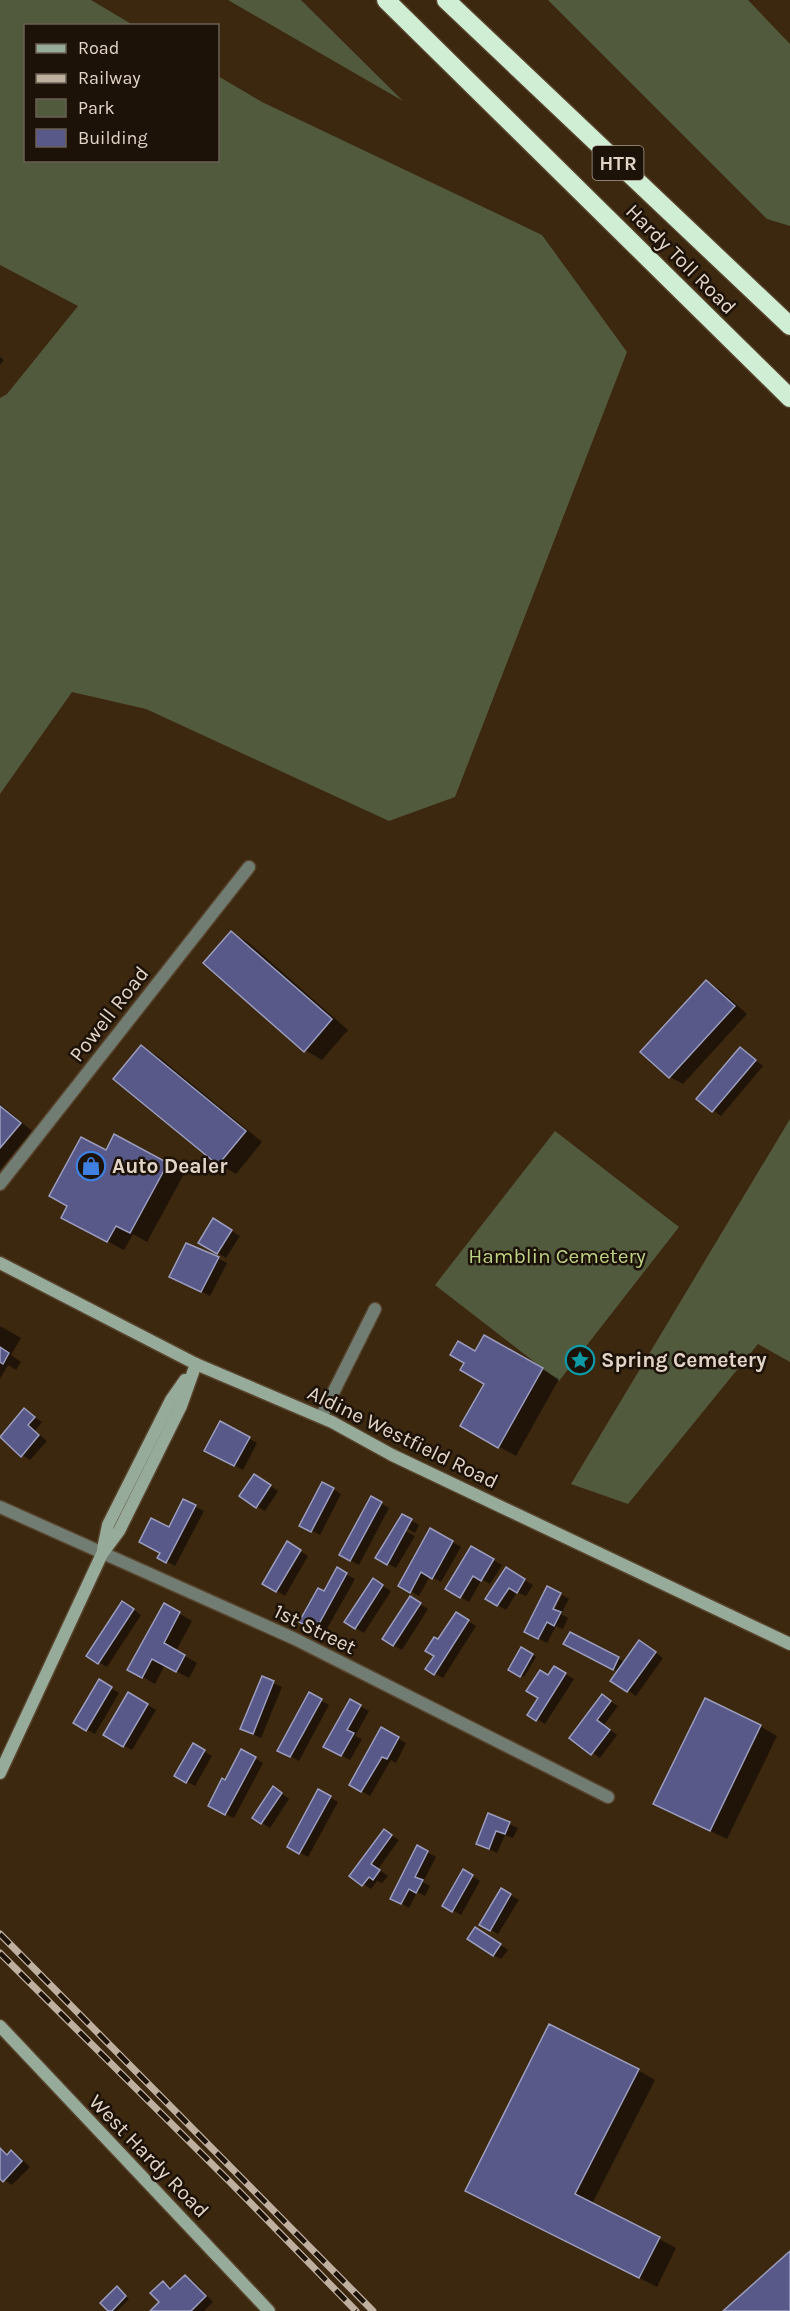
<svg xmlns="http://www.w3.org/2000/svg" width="790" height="2311" font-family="Karla,sans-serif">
	<rect width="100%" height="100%" fill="#3c270f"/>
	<g fill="#525a3d">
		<polygon points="0,0 91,0 133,25 26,26 26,160 218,160 218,76 262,102 542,235 627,352 455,797 389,821 146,709 72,692 0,794 0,398 7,394 78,306 0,265"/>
		<polygon points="228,0 301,0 403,101"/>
		<polygon points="548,0 748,0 790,44 790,226 767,219"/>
		<polygon points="790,1119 790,1362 758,1344 628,1504 571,1484"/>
		<polygon points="555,1131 679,1227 559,1381 435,1285"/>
	</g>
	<g fill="#0007">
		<polygon points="0,357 4,360 0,365"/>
		<polygon points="231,933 248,942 348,1030 322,1060 305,1050"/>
		<polygon points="706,982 719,989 747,1014 683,1084 670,1077"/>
		<polygon points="142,1047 159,1057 262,1142 236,1174 219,1164 115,1079"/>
		<polygon points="740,1049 763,1066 721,1116 699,1099"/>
		<polygon points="0,1104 32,1131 0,1170"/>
		<polygon points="106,1152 167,1164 184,1174 147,1242 133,1234 124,1250 80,1227"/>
		<polygon points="214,1220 240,1236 226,1258 200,1242"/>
		<polygon points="202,1250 227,1263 210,1296 180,1281"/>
		<polygon points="0,1326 21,1338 11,1355 21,1362 16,1370 8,1365 0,1379"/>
		<polygon points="484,1337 559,1379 516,1456 462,1426 486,1383 475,1353"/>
		<polygon points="25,1410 42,1422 35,1431 47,1441 30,1460 22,1455"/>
		<polygon points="221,1423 257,1443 243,1470 206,1450"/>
		<polygon points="263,1481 278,1491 265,1511 257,1506"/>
		<polygon points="333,1489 341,1494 320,1535 301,1525"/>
		<polygon points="372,1498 389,1508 359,1565 341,1555"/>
		<polygon points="184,1501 204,1511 175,1566 159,1557 169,1529"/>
		<polygon points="403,1516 419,1525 415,1533 402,1525 400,1528 415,1536 396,1568 377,1558"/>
		<polygon points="431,1530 461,1547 441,1582 430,1576 419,1596 400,1585"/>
		<polygon points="287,1543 308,1556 285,1596 264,1583"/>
		<polygon points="471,1548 502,1565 490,1584 482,1579 469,1602 447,1589"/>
		<polygon points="337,1569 355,1579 324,1634 301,1621 324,1593"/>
		<polygon points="506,1569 533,1585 526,1596 517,1592 506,1610 487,1599"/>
		<polygon points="373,1580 391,1591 364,1633 346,1622"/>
		<polygon points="562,1595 569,1599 561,1614 568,1618 563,1629 556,1626 547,1643 534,1636 548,1615 551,1616"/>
		<polygon points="411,1598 428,1609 402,1650 393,1645"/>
		<polygon points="165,1605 192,1621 176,1651 197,1663 189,1678 165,1665 155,1684 129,1669"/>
		<polygon points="131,1608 141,1615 107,1667 88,1656"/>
		<polygon points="456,1614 476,1626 443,1678 427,1669 436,1655 439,1641"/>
		<polygon points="570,1634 625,1662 648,1647 663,1658 636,1696 612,1680 619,1672 573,1648"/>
		<polygon points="522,1649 536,1657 524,1677 510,1669"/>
		<polygon points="555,1668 574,1679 545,1724 529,1714"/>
		<polygon points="262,1678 282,1687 261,1738 242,1729"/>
		<polygon points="99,1681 119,1693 95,1734 75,1723"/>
		<polygon points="129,1694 156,1710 132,1750 105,1735"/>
		<polygon points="309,1694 329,1705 299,1761 279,1750"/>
		<polygon points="602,1696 618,1706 604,1725 617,1735 600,1758 571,1737"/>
		<polygon points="351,1701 369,1711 355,1736 362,1739 350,1760 325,1746"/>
		<polygon points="760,1726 777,1736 727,1839 672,1813"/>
		<polygon points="381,1729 406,1743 396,1763 391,1760 370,1796 351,1785"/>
		<polygon points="193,1745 212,1756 195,1786 176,1775"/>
		<polygon points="242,1751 263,1763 234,1818 218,1810 226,1782"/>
		<polygon points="319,1791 338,1802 308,1857 289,1847"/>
		<polygon points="281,1793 289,1799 270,1828 254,1818"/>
		<polygon points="489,1815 518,1828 513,1838 505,1835 497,1853 478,1843"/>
		<polygon points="384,1831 399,1840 378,1869 388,1876 382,1883 377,1881 371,1889 351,1876"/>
		<polygon points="418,1847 436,1857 423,1882 430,1886 425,1896 417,1892 409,1908 392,1898"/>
		<polygon points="463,1871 480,1881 461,1915 444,1905"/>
		<polygon points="502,1890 519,1900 498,1934 481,1924"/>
		<polygon points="483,1933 508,1950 501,1959 493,1955"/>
		<polygon points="638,2070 655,2080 592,2204 676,2248 657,2287 467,2191"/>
		<polygon points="0,2147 9,2155 11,2152 20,2157 30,2167 12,2185 0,2177"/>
		<polygon points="185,2276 193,2281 213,2302 204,2311 152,2311 161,2302 163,2282 173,2288"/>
		<polygon points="120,2290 129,2299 117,2311 110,2311"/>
	</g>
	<g fill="#585988" stroke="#9b9dbe" stroke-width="1.5">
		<polygon points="231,931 332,1019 304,1052 203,963"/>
		<polygon points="706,980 735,1006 669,1078 640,1052"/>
		<polygon points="141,1045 246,1131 218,1165 113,1079"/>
		<polygon points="740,1047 756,1060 712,1112 696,1099"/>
		<polygon points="0,1106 21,1123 0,1148"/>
		<polygon points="114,1134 168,1163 130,1233 116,1226 107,1242 61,1218 67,1206 49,1196 81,1137 106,1150"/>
		<polygon points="213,1218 232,1230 217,1254 198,1243"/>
		<polygon points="186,1243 219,1257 201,1292 169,1277"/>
		<polygon points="484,1335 543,1368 498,1448 460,1426 484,1384 460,1370 464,1363 450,1355 458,1341 475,1351"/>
		<polygon points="0,1347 9,1353 3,1364 0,1362"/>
		<polygon points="24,1408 35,1417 28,1425 39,1435 21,1457 0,1437"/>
		<polygon points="220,1421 250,1437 234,1466 204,1451"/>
		<polygon points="254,1474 271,1485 256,1508 239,1496"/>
		<polygon points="322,1482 334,1488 311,1532 299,1526"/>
		<polygon points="371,1496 382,1502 350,1561 339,1555"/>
		<polygon points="183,1499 196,1505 166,1563 157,1558 160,1553 139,1542 151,1518 169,1527"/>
		<polygon points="402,1514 412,1519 387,1565 375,1558"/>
		<polygon points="430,1528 453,1541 432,1579 421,1572 410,1593 398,1586"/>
		<polygon points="287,1541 301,1550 276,1592 262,1584"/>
		<polygon points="471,1546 494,1559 481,1581 473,1576 460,1598 445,1589"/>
		<polygon points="337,1567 347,1573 315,1631 299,1622 318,1588 324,1591"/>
		<polygon points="506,1567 525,1579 517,1593 509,1588 497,1606 485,1599"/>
		<polygon points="373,1578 383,1585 355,1629 344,1622"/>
		<polygon points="547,1586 561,1593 553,1609 561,1612 554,1626 547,1622 538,1639 524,1632"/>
		<polygon points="410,1596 421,1603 393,1646 382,1639"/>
		<polygon points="122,1601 134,1609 98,1664 86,1656"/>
		<polygon points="164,1603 180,1612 164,1643 185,1655 176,1672 152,1659 142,1678 127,1670"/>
		<polygon points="456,1612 469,1620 434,1675 425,1669 434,1656 425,1651 434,1637 438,1639"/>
		<polygon points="570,1632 619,1657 613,1670 563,1644"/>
		<polygon points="639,1640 656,1652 627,1692 610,1681"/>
		<polygon points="521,1647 533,1654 520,1677 508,1670"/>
		<polygon points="554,1666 566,1673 536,1721 527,1715 538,1698 526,1691 540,1670 548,1675"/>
		<polygon points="262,1676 274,1681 253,1734 240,1729"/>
		<polygon points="99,1679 112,1687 86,1731 73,1723"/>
		<polygon points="128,1692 148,1704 123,1747 103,1735"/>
		<polygon points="309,1692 322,1699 290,1757 277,1751"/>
		<polygon points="602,1694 611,1701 597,1720 610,1730 591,1755 569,1738"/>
		<polygon points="705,1698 761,1725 710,1831 653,1804"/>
		<polygon points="350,1699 361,1705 347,1730 354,1733 341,1756 323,1747"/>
		<polygon points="381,1727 399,1737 387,1759 382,1757 361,1792 349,1785"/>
		<polygon points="193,1743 205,1750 186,1783 174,1776"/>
		<polygon points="241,1749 256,1757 225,1815 208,1806 222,1778 225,1780"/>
		<polygon points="273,1786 282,1793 261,1824 252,1818"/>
		<polygon points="318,1789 331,1796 299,1854 287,1847"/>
		<polygon points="488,1813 510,1822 505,1834 496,1831 489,1849 476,1844"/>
		<polygon points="384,1829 392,1835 371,1864 380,1870 373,1880 369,1877 362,1886 349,1876"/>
		<polygon points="417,1845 428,1851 415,1877 423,1880 416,1893 409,1889 401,1904 390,1899"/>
		<polygon points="463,1869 473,1875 452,1912 442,1906"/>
		<polygon points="501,1888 511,1894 490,1931 479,1925"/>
		<polygon points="475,1927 501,1944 493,1956 467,1939"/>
		<polygon points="549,2024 639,2069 575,2194 660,2237 639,2278 465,2191"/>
		<polygon points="0,2148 7,2155 11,2150 22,2161 3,2182 0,2179"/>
		<polygon points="790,2251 790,2311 723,2311"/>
		<polygon points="185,2275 206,2296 191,2311 150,2311 159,2302 150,2293 163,2281 170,2289"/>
		<polygon points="117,2286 126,2296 112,2311 108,2311 100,2303"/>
	</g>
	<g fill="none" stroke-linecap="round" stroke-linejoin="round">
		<g stroke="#57432c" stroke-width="15">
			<g id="street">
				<polyline points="0,1184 249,867"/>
				<polyline points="321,1417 375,1309"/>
				<polyline points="0,1507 295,1639 608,1797"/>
			</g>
		</g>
		<g stroke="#57432c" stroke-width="15">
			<g id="secondary">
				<polyline points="0,1263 196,1364 332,1422 392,1455 790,1644"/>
				<polyline points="103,1549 108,1525 171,1400 185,1380"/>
				<polyline points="0,1773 102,1554 119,1531 181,1406 196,1364"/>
				<polyline points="0,2026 269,2311"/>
			</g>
		</g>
		<g stroke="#57432c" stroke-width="21">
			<g id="highway">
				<polyline points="386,0 790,398"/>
				<polyline points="446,0 790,326"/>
			</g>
		</g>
		<use href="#street" stroke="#717d72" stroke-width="12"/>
		<use href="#secondary" stroke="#97ab9a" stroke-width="12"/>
		<use href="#highway" stroke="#d0eed4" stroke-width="18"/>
		<g stroke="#beaf9f" stroke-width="7">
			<g id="rail">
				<polyline points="0,1934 373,2311"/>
				<polyline points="0,1953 232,2184 356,2311"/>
			</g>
		</g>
		<use href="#rail" stroke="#1c1208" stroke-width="4.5" stroke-dasharray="14" stroke-linecap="butt"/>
	</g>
	<defs>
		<g id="shop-ring" transform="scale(1.5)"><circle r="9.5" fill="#1c1208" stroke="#3f7fe0" stroke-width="1.5"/><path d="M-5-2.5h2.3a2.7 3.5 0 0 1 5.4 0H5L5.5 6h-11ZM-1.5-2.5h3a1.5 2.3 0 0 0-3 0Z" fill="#3f7fe0"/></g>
		<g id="sight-ring" transform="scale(1.5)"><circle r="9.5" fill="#1c1208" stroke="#0f9aa8" stroke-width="1.5"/><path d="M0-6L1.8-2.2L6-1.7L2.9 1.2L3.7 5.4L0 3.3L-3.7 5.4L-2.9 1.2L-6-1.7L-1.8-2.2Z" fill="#0f9aa8"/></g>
	</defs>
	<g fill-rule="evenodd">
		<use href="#shop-ring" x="91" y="1166"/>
		<use href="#sight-ring" x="580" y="1360"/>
	</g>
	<g text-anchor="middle" stroke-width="5" stroke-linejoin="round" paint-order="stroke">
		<rect fill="#1c1208" stroke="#a79a8d" stroke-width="1.5" x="592.5" y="146" width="51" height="34" rx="4.5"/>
		<g font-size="20" font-weight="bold" fill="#e2d4c6">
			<text x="618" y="170">HTR</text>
		</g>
		<g font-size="21" fill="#e2d4c6" stroke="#1c1208">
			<text transform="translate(681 259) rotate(45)" y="7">Hardy Toll Road</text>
			<text transform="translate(109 1014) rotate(-52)" y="7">Powell Road</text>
			<text transform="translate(403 1437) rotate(26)" y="7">Aldine Westfield Road</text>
			<text transform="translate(315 1629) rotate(26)" y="7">1st Street</text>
			<text transform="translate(149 2156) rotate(46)" y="7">West Hardy Road</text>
		</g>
		<g font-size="21" font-weight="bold" fill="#e2d4c6" stroke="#1c1208" text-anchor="start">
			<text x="112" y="1173">Auto Dealer</text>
			<text x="601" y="1367">Spring Cemetery</text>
		</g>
		<g font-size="21" fill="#bdd182" stroke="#1c1208">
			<text x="557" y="1263">Hamblin Cemetery</text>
		</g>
	</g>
	<rect x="24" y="24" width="195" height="138" fill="#1c1208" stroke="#6b6054" stroke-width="1.5"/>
	<rect x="36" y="44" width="30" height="9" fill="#97ab9a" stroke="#6b6054" stroke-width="1.5"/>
	<text x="78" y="54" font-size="18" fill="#e2d4c6">Road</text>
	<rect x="36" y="74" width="30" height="9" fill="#beaf9f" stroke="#6b6054" stroke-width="1.5"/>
	<text x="78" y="84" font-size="18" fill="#e2d4c6">Railway</text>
	<rect x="36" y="99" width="30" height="18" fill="#525a3d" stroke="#6b6054" stroke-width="1.5"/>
	<text x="78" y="114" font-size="18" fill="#e2d4c6">Park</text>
	<rect x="36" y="129" width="30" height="18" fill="#585988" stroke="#6b6054" stroke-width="1.5"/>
	<text x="78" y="144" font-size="18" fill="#e2d4c6">Building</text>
</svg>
